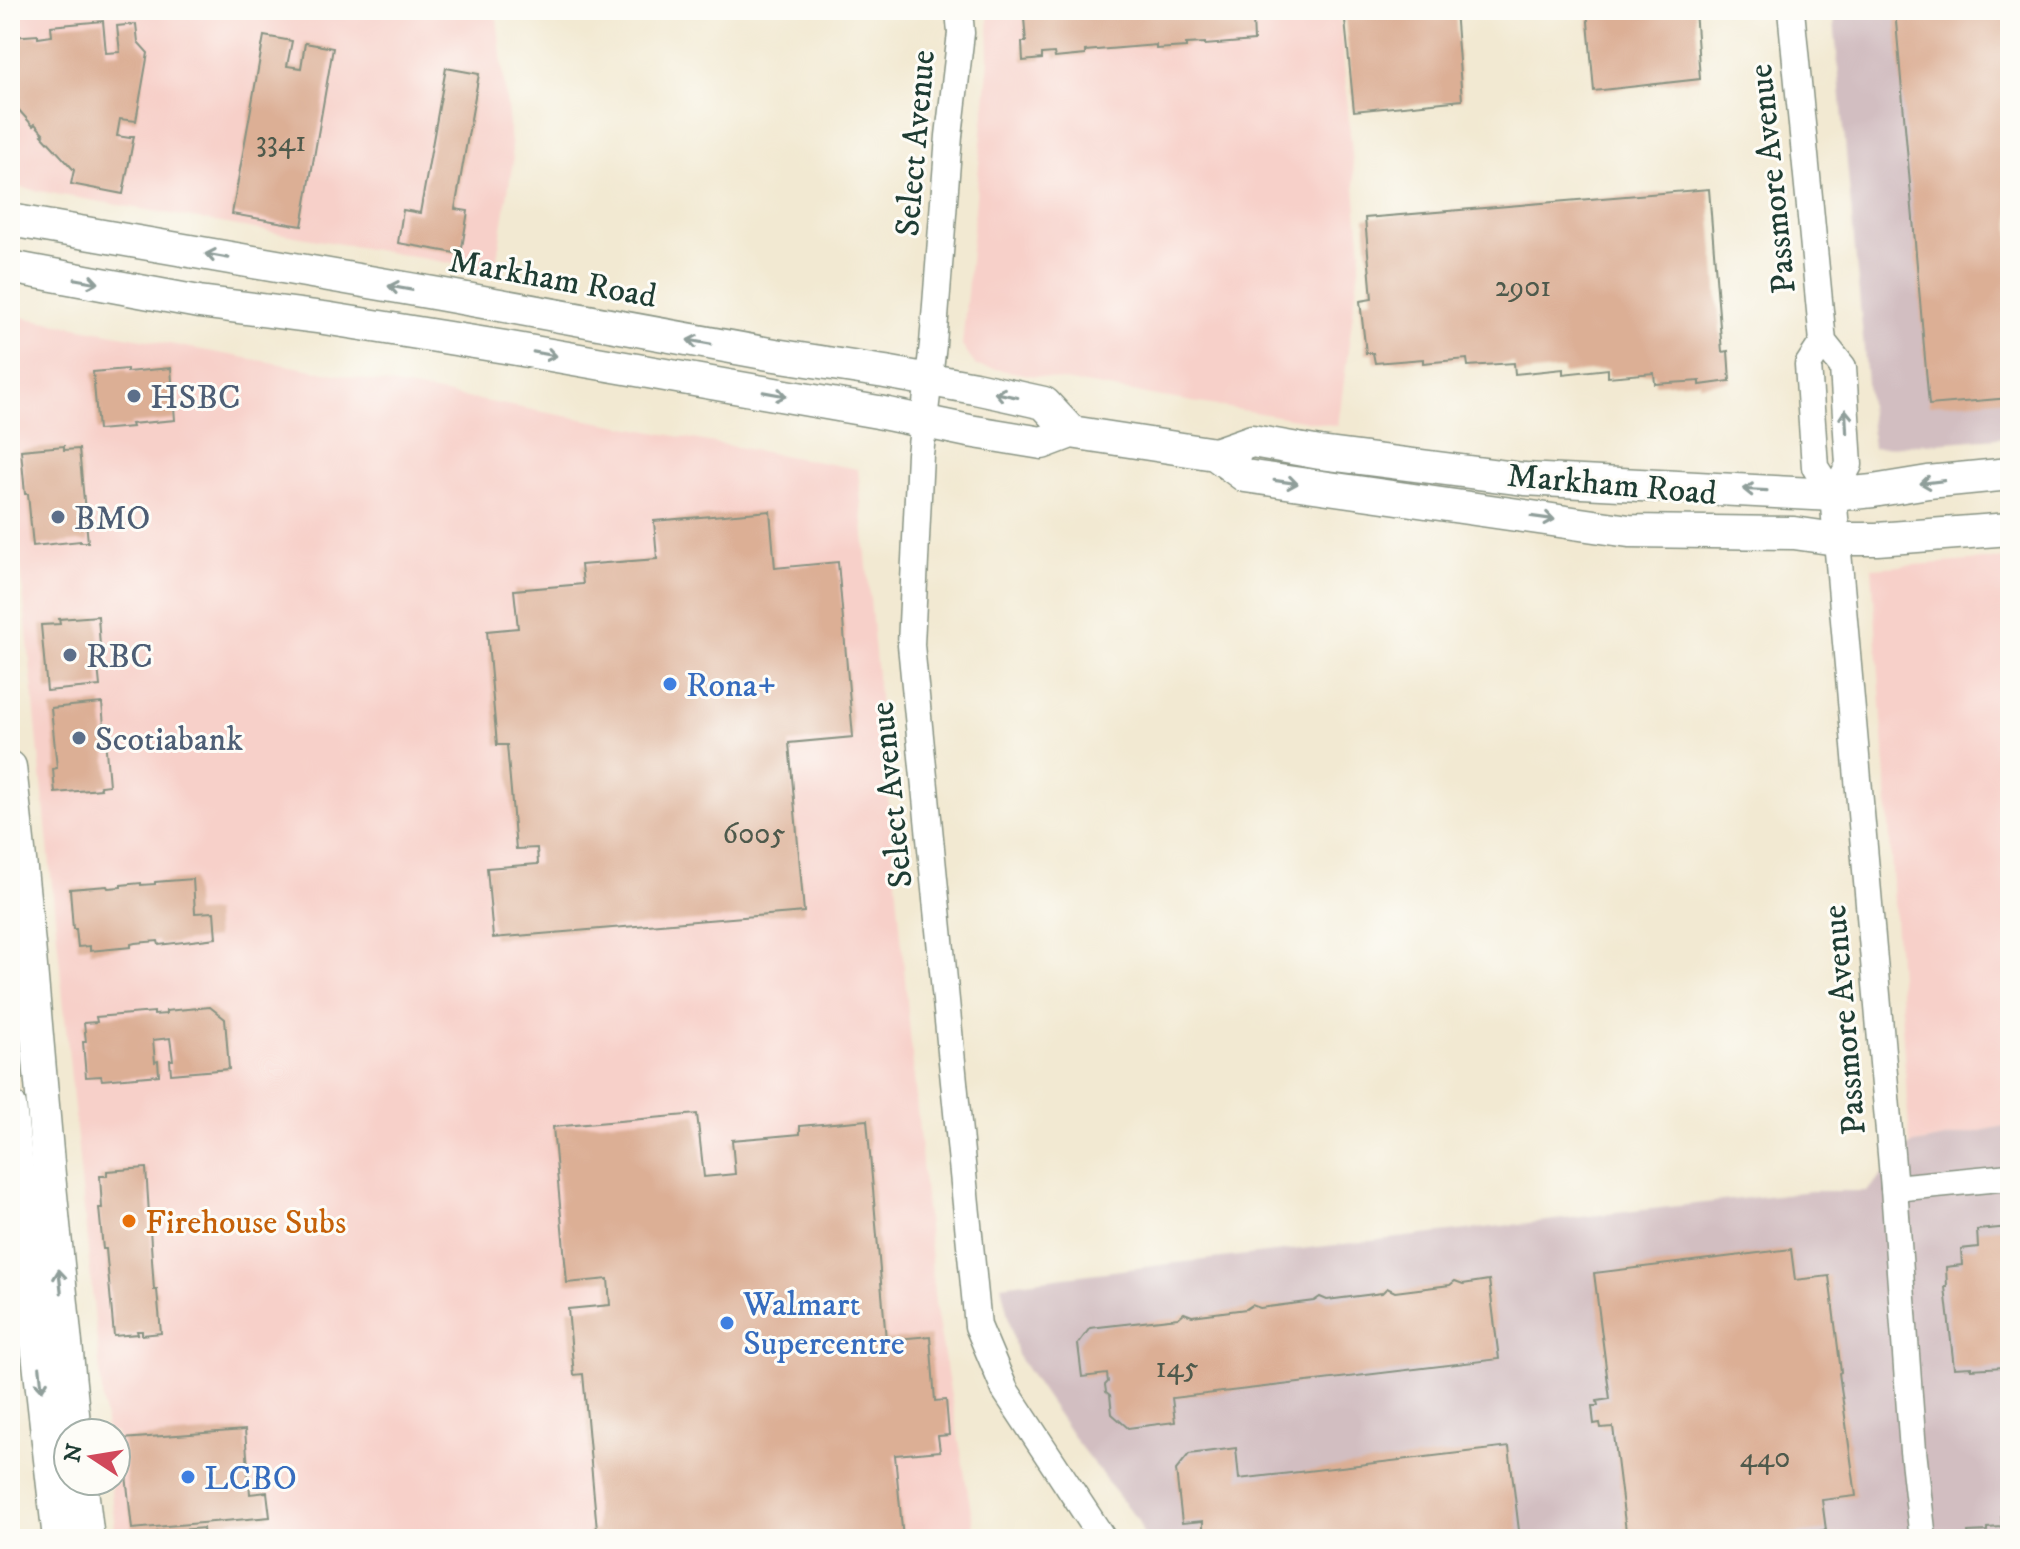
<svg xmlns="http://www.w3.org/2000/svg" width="2020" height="1549" font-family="'IM FELL DW Pica',serif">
	<rect width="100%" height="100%" fill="#fdfcf7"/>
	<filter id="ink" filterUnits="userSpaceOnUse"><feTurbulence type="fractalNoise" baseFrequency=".0125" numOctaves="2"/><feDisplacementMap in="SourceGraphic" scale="16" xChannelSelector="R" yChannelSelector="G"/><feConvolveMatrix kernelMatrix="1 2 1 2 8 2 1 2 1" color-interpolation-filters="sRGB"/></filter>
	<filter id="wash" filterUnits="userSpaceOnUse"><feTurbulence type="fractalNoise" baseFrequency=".006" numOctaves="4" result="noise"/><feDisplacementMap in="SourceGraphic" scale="32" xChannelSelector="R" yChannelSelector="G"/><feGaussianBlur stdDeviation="1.8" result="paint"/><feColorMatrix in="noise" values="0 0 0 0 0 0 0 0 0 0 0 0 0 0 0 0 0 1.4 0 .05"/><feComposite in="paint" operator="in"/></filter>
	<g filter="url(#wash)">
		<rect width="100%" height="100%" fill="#f2e9d2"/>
		<g fill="#f7d0c9">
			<polygon points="10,10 454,10 497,18 513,161 495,271 10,186"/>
			<polygon points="988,10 1339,10 1361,253 1338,426 976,366 962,346 989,59"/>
			<polygon points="10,315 858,469 935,1304 976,1539 116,1539 110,1481 116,1481 116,1433 106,1433 10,460"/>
			<polygon points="2010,558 2010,1125 1910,1145 1872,568"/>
		</g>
		<g fill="#d2bec1">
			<polygon points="1833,10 2010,10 2010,437 1873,448"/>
			<polygon points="2010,1125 2010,1539 1145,1539 1138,1521 1076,1441 1017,1355 1001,1285 1177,1263 1811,1191 1867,1191 1910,1145"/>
		</g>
		<g id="blocks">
			<g fill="#dcaf95">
				<polygon points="1019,10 1250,10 1250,18 1253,18 1254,41 1205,45 1205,43 1186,44 1186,47 1156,49 1156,45 1085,51 1085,55 1055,58 1054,53 1042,54 1042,59 1023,61 1022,42 1026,42 1024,18 1020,18"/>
				<polygon points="1344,10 1455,10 1462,100 1354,111"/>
				<polygon points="1587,10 1695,10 1700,79 1594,91"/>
				<polygon points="1895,10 2010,10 2010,398 1929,405"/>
				<polygon points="103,21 106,53 120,52 117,26 136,24 138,42 148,53 136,121 120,119 117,136 130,138 130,136 134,136 123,194 71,184 74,170 42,135 44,134 35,124 33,126 10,100 10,37 38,35 38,38 52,36 51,26"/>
				<polygon points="264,36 292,41 287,66 301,68 305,43 333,48 302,226 232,214"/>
				<polygon points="446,68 479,74 455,209 468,211 461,254 398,243 403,210 420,213"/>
				<polygon points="1709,189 1722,352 1728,351 1730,381 1700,385 1700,381 1655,384 1654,373 1608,377 1608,369 1563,374 1563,369 1515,374 1514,363 1468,366 1467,359 1423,363 1423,359 1375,363 1373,353 1366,353 1360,301 1372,299 1365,218"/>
				<polygon points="171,368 175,420 131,424 132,427 98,430 93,372 127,369 127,372"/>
				<polygon points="64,446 64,450 79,449 88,542 80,542 80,541 33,546 28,494 25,494 21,450"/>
				<polygon points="770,511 775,568 838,562 853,737 789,743 804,912 493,938 487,868 538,864 537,848 516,849 507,745 497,745 487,631 518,628 514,590 583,584 581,565 657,559 654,521"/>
				<polygon points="98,616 100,646 96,646 100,686 47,691 41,625 60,624 59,619"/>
				<polygon points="102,703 109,785 100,786 101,789 55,793 53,769 57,768 51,708"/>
				<polygon points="193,879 195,913 214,912 216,938 159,945 158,941 135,943 131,944 131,947 90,951 90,946 78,947 76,929 73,929 70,889 107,886 108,888 121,887 121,885 141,883 141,885 155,884 155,882"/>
				<polygon points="210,1007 225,1019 229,1069 171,1074 170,1060 173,1060 170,1038 153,1040 155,1062 158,1061 159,1075 102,1080 101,1076 86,1077 83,1042 86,1042 84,1023 97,1022 96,1017 154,1012 154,1015 166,1014 166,1011"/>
				<polygon points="697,1114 704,1177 735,1174 732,1140 800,1134 800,1126 867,1120 886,1340 930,1336 935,1401 946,1400 949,1435 938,1436 940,1451 895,1455 903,1539 589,1539 589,1531 597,1530 583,1374 574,1375 568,1309 610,1305 608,1279 567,1283 553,1127"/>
				<polygon points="146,1168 154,1290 157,1290 161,1333 142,1335 142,1331 137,1331 138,1334 114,1336 106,1249 103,1249 99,1208 102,1208 100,1176 107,1176 107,1171"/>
				<polygon points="2010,1227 2010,1399 2007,1400 2004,1367 1971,1369 1971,1367 1954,1368 1945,1287 1947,1287 1946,1267 1962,1265 1961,1249 1978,1247 1977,1230"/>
				<polygon points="1791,1249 1795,1280 1829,1276 1841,1372 1839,1373 1856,1496 1822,1500 1826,1530 1757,1539 1627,1539 1613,1427 1601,1428 1600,1423 1594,1424 1592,1406 1598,1406 1597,1401 1610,1399 1594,1273"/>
				<polygon points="1489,1280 1499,1359 1172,1398 1175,1422 1128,1428 1112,1414 1110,1395 1106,1392 1105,1385 1108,1382 1107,1374 1082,1377 1078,1344 1090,1328 1178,1318 1184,1313 1192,1316 1246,1309 1252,1305 1260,1308 1314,1301 1320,1297 1327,1300 1382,1293 1387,1288 1395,1292 1450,1285 1455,1281 1463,1284"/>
				<polygon points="245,1430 250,1494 267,1492 270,1517 132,1529 122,1439"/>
				<polygon points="1509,1447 1520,1539 1204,1539 1201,1537 1201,1530 1203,1528 1203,1521 1182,1523 1176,1470 1189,1454 1236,1448 1239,1479"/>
				<polygon points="2001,1511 2010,1511 2010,1539 1969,1539 1968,1532 1987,1531 1987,1528 2002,1527"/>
				<polygon points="203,1528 204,1539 158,1539 157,1532"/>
			</g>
		</g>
	</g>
	<g filter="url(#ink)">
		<use href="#blocks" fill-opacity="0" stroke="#889383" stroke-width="2"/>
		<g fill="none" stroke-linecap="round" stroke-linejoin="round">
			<g stroke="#889383" stroke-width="29">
				<g id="minor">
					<polyline points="959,10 961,33 949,136 933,344 920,454 911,645 978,1326 1005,1390 1103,1539"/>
					<polyline points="1791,10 1823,342 1843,367 1849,465 1833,495"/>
					<polyline points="1823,342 1808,365 1815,467 1833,495 1894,1188 1913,1451 1923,1539"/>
					<polyline points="10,991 32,988"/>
					<polyline points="1894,1188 2010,1177"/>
				</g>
			</g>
			<g stroke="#889383" stroke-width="35">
				<g id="major">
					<polyline points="10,220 439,294 775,355 885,372 975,388 1044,403 1071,432"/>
					<polyline points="10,267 199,302 324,318 505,347 878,412 969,431 1042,443 1071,432 1215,454 1245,476 1629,531 1794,533 1836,539 1877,539 2010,529"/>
					<polyline points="1215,454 1252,441 1320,453 1524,479 1833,495 1873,491 1928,482 2010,474"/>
					<polyline points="10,767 29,944 49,1175 75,1433"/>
					<polyline points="10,1106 59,1539"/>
					<polyline points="81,1481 88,1539"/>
				</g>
			</g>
			<use href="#minor" stroke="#fff" stroke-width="26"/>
			<use href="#major" stroke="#fff" stroke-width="32"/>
		</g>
		<defs><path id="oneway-shaft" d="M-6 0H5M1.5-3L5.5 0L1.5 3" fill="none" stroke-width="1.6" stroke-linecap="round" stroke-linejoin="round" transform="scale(2)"/></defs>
		<g stroke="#8f9e9a">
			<use href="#oneway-shaft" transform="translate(217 256) rotate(-170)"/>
			<use href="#oneway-shaft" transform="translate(87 281) rotate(10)"/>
			<use href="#oneway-shaft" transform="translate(400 288) rotate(-170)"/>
			<use href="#oneway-shaft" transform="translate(699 342) rotate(-170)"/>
			<use href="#oneway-shaft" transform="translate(545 354) rotate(10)"/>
			<use href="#oneway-shaft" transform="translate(775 394) rotate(10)"/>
			<use href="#oneway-shaft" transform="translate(1006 395) rotate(-168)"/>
			<use href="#oneway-shaft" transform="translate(1846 421) rotate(-93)"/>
			<use href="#oneway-shaft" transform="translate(1286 482) rotate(8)"/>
			<use href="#oneway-shaft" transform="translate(1932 482) rotate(173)"/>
			<use href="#oneway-shaft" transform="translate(1755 490) rotate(-177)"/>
			<use href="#oneway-shaft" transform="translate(1543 518) rotate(8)"/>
			<use href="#oneway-shaft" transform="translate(60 1281) rotate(-96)"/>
			<use href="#oneway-shaft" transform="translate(41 1379) rotate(84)"/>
		</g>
	</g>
	<g fill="#5c6f8a" stroke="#fdfcf7" stroke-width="3">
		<circle cx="134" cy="396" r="8"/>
		<circle cx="58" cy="517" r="8"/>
		<circle cx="70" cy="655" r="8"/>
		<circle cx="79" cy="738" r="8"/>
	</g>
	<g fill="#3f7fe0" stroke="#fdfcf7" stroke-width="3">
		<circle cx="670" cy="684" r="8"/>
		<circle cx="727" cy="1323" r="8"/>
		<circle cx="188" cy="1477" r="8"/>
	</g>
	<circle fill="#e8710a" stroke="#fdfcf7" stroke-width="3" cx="129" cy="1221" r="8"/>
	<g text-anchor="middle" stroke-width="6" stroke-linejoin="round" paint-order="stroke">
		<g font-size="30" fill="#4e5a4c">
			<text x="281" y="151">3341</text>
			<text x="1523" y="296">2901</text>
			<text x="754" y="843">6005</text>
			<text x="1177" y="1377">145</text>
			<text x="1765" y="1467">440</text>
		</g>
		<g font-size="34" fill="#1f3d34" stroke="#fdfcf7">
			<text transform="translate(914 143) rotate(-85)" y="12">Select Avenue</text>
			<text transform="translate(1771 179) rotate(-96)" y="12">Passmore Avenue</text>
			<text transform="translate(553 277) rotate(10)" y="12">Markham Road</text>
			<text transform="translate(1612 483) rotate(5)" y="12">Markham Road</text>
			<text transform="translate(890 795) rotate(-96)" y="12">Select Avenue</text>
			<text transform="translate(1843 1020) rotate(-95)" y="12">Passmore Avenue</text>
		</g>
		<g font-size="34" fill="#4e5e75" stroke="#fdfcf7" text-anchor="start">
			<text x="150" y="408">HSBC</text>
			<text x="74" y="529">BMO</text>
			<text x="86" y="667">RBC</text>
			<text x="95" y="750">Scotiabank</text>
		</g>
		<g font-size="34" fill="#366cbe" stroke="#fdfcf7" text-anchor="start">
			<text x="686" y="696">Rona+</text>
			<text x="743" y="1315">Walmart<tspan x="743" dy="39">Supercentre</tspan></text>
			<text x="204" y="1489">LCBO</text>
		</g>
		<g font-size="34" fill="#c56008" stroke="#fdfcf7" text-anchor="start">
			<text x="145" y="1233">Firehouse Subs</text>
		</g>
	</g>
	<rect width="2020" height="1549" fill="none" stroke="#fdfcf7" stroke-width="40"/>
	<g transform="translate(92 1457) rotate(282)"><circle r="38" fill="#fdfcf7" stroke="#a4b0a9" stroke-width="2"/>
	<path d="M0-6L14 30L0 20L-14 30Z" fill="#d1495b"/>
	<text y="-12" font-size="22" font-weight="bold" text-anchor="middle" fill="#1f3d34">N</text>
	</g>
</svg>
